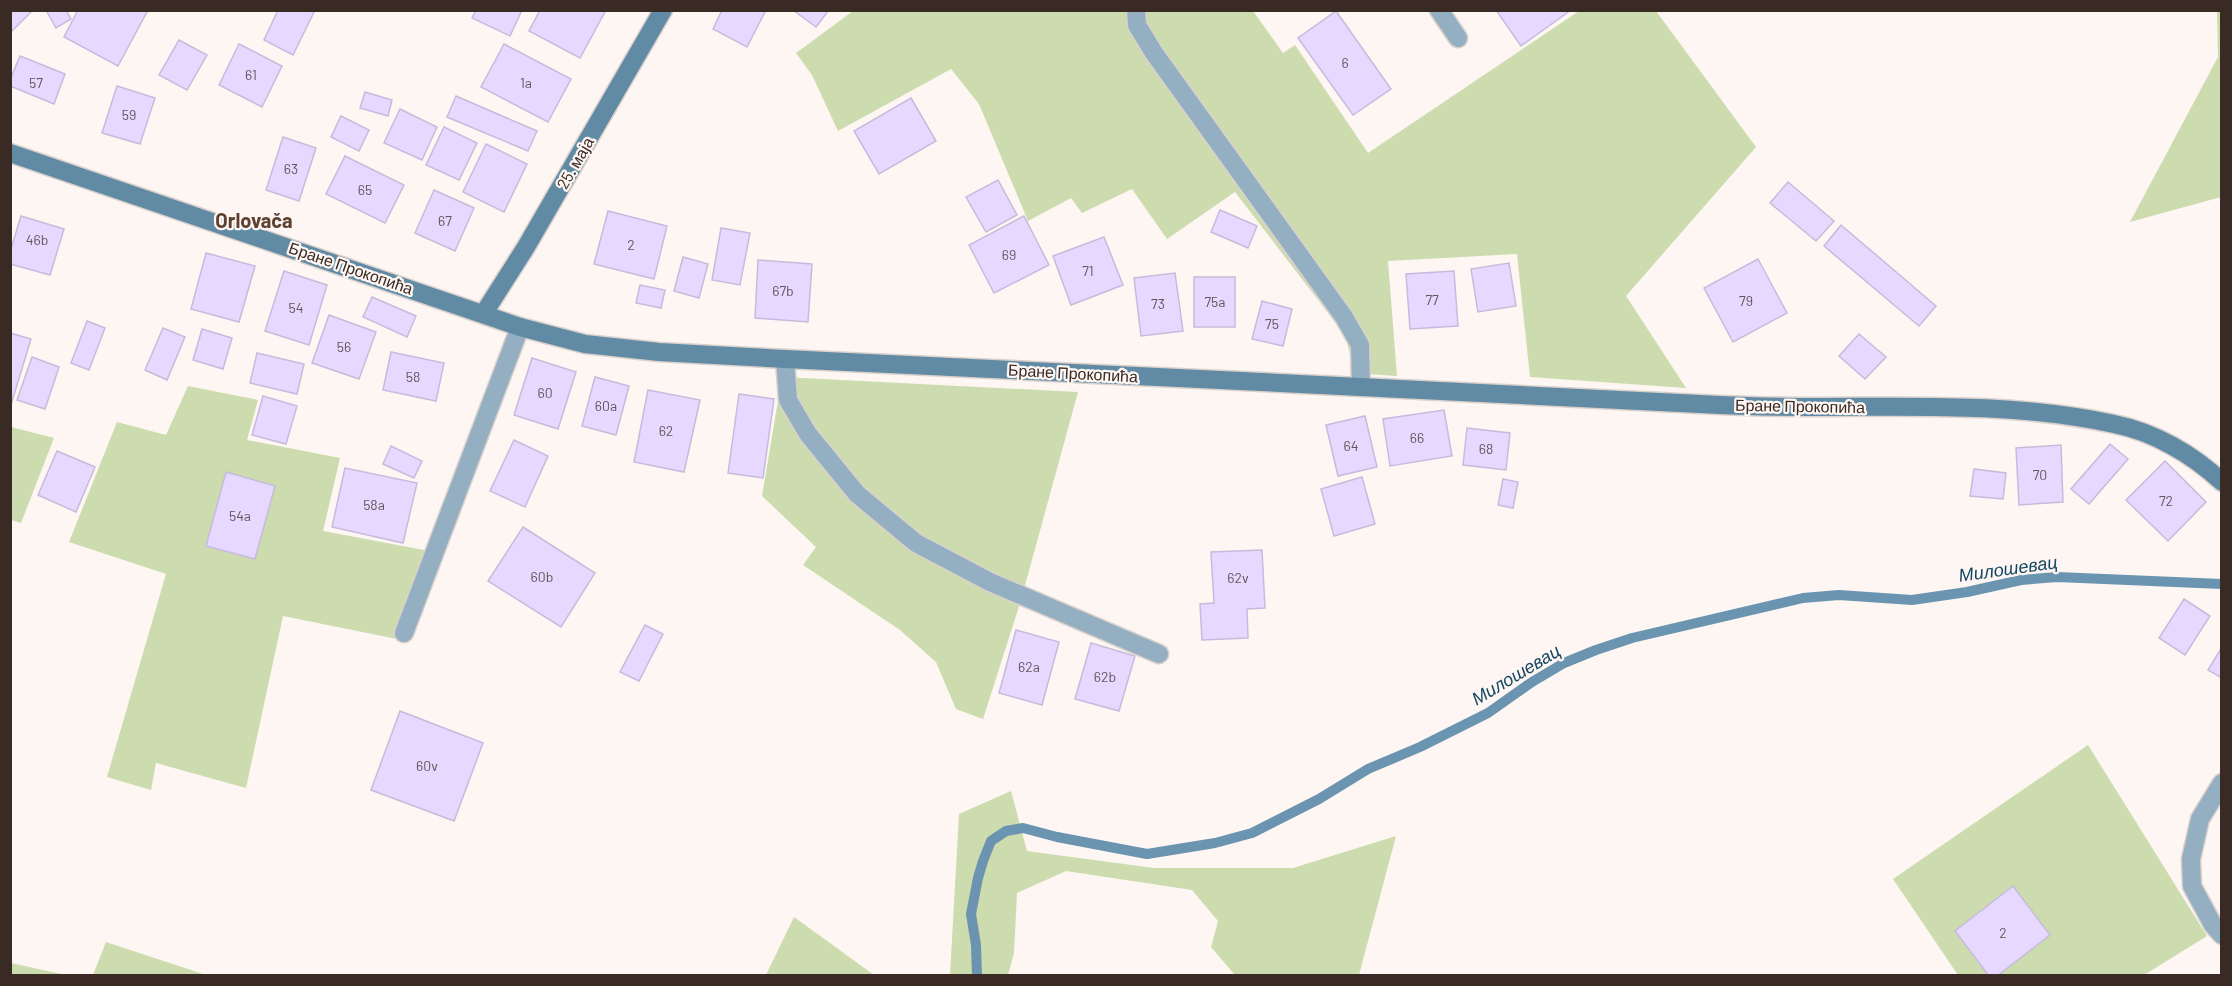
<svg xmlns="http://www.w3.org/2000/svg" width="2232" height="986" font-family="Barlow,sans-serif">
	<rect width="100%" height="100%" fill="#fdf6f2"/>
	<g fill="#ccdcae">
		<polygon points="853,11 1253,11 1283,53 1295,45 1368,153 1579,11 1656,11 1756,147 1626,296 1686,388 1530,377 1517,254 1388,261 1397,376 1353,373 1353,366 1345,335 1235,192 1167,239 1132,189 1082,213 1071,198 1028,221 979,104 951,69 838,131 812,75 796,53"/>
		<polygon points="2217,11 2222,11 2221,197 2130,222 2218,57"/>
		<polygon points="782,377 1078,392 1021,600 983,719 956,709 936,662 900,630 803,565 816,547 762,496"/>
		<polygon points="188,386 258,400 247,440 340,458 323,531 440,553 397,639 283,616 246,788 156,763 151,790 107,777 166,574 69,542 117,422 166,435"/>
		<polygon points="11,427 54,438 21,523 11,520"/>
		<polygon points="2088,745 2207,936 2144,975 1958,975 1893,879"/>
		<polygon points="1011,791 1027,851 1154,868 1293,868 1396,836 1359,975 1235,975 1211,947 1218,921 1192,890 1066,871 1017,893 1014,953 1008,975 950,975 959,814"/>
		<polygon points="794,917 874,975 766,975"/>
		<polygon points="106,942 206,975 93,975"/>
		<polygon points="10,963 11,963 66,975 11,975"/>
	</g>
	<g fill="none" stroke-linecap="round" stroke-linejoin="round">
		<polyline stroke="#6b94b0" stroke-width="10" points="977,976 976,945 971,914 978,878 983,861 991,841 1006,831 1023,828 1057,837 1147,854 1215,843 1252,833 1319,799 1368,769 1420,747 1488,713 1532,682 1564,663 1596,650 1632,638 1803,598 1839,595 1912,600 1967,592 2021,580 2057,577 2222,584"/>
	</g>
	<g fill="#e6d8ff" stroke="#c6bbdc" stroke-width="1.5">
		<polygon points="10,10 33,10 10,33"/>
		<polygon points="46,10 66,10 71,19 56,28"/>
		<polygon points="78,10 148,10 118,66 64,37"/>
		<polygon points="278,10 315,10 293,55 264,40"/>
		<polygon points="476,10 522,10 510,36 472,18"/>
		<polygon points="540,10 606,10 580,58 529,31"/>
		<polygon points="722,10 766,10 747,47 713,29"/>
		<polygon points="793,10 829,10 816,27"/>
		<polygon points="1496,10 1571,10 1521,46"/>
		<polygon points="1336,11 1391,89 1353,115 1298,38"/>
		<polygon points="179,40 207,55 187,90 159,75"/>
		<polygon points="239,44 282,66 262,107 219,85"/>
		<polygon points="504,44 571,79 548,122 481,87"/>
		<polygon points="20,56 65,74 54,104 10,86 10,80"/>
		<polygon points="117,86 155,98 140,144 102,133"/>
		<polygon points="365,92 392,100 388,116 360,108"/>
		<polygon points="456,96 537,131 528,151 447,117"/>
		<polygon points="911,98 936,141 879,174 854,131"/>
		<polygon points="400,109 437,127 422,160 384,143"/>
		<polygon points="341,116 369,130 359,151 331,137"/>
		<polygon points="444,127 477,143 459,180 426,165"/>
		<polygon points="283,137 316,148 299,201 266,190"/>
		<polygon points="486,144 527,164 504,212 463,192"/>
		<polygon points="345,156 404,185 385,223 326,194"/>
		<polygon points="998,180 1017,215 986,232 966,197"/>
		<polygon points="1788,182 1834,221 1816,241 1770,203"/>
		<polygon points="434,190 474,208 455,251 415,233"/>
		<polygon points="1220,210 1257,226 1248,248 1211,232"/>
		<polygon points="608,211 667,226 654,279 594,264"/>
		<polygon points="21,216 64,229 50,275 10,264 10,252"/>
		<polygon points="1024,216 1049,265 994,293 969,245"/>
		<polygon points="1841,225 1936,306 1919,326 1824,246"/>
		<polygon points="721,228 750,233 740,285 712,280"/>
		<polygon points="1104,237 1123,285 1071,305 1053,256"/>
		<polygon points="206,253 255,266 239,322 191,309"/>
		<polygon points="683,257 708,264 699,298 674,291"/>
		<polygon points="1758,259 1787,313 1733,342 1704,288"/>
		<polygon points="758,260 812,264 808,322 755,318"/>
		<polygon points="1509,263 1516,306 1478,312 1471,269"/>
		<polygon points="284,271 327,285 309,345 265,331"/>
		<polygon points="1454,271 1458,326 1410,329 1406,274"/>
		<polygon points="1175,273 1183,331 1141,336 1134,278"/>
		<rect x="1194" y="277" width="41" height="50"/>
		<polygon points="640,285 665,290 661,308 636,303"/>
		<polygon points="372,297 416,316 407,337 363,317"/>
		<polygon points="1262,301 1292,309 1283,346 1252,339"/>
		<polygon points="329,315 376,332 359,379 312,363"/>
		<polygon points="87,321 105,328 89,370 71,363"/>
		<polygon points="163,328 185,337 167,380 145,370"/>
		<polygon points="202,329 232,338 223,369 193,360"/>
		<polygon points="10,333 31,339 10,408"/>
		<polygon points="1859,334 1886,357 1865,379 1839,356"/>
		<polygon points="391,352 444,363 436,401 383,390"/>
		<polygon points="257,353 304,364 297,394 250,383"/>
		<polygon points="32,357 59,367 45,409 17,400"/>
		<polygon points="532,358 576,372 558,429 514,415"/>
		<polygon points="595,377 629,386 616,435 582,426"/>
		<polygon points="648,390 700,400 684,472 634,462"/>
		<polygon points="739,394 774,399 763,478 728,473"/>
		<polygon points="263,396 297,406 286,444 252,435"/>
		<polygon points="1444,410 1452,456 1390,466 1383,419"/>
		<polygon points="1365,416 1377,467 1338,476 1326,425"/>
		<polygon points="1467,428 1510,433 1506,470 1463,465"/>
		<polygon points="514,440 548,456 525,507 490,491"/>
		<polygon points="2110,444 2128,459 2089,504 2071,489"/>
		<polygon points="2061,445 2063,502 2019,505 2016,448"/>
		<polygon points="391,446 422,461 414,478 383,464"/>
		<polygon points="57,451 95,467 76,512 38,495"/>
		<polygon points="2165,461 2206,502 2168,541 2126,500"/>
		<polygon points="345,468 417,483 403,543 332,527"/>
		<polygon points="1974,469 2006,473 2003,499 1970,496"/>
		<polygon points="226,472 275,486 255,559 206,546"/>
		<polygon points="1362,477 1375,524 1334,536 1321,489"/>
		<polygon points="1503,479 1518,482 1513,508 1498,505"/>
		<polygon points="523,527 595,573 561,627 488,581"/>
		<polygon points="1262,550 1265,608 1247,609 1248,638 1202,640 1200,604 1214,603 1211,552"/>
		<polygon points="2184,599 2210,616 2185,655 2159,638"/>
		<polygon points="645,625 663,634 639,681 620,672"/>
		<polygon points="1016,630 1059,642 1042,705 999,693"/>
		<polygon points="1091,643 1135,656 1119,711 1075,699"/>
		<polygon points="2222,647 2222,678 2208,670"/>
		<polygon points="400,711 483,743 454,821 371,790"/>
		<polygon points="2013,886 2050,935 1997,976 1989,976 1955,931"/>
	</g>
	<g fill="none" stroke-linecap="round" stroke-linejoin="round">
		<g stroke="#dad1cd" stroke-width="21">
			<g id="street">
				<polyline points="1136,10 1137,25 1154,53 1344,317 1360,345 1361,387"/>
				<polyline points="1439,10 1458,38"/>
				<polyline points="785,359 788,400 808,434 857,494 916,543 990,582 1159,654"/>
				<polyline points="404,633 520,327"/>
				<polyline points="2222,783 2200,819 2191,859 2192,886 2213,925 2222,935"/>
			</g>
		</g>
		<g stroke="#dad1cd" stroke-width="21">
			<g id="secondary">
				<path d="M 10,153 L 520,327 L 585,344 L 659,352 L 785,359 C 1097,374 1408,389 1720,405 C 1851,412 1985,396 2114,424 C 2154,432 2192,454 2222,482"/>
				<polyline points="484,313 526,247 663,10"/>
			</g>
		</g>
		<use href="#street" stroke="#93afc1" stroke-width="18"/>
		<use href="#secondary" stroke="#618ba5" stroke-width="18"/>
	</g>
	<g text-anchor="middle" stroke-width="4.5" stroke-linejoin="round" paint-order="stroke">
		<g font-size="14" fill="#64565b">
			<text x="1345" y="68">6</text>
			<text x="251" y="80">61</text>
			<text x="36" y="88">57</text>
			<text x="526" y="88">1a</text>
			<text x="129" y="120">59</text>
			<text x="291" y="174">63</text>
			<text x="365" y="195">65</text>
			<text x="445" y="226">67</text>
			<text x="37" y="245">46b</text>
			<text x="631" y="250">2</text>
			<text x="1009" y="260">69</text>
			<text x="1088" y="276">71</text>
			<text x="783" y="296">67b</text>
			<text x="1432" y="305">77</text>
			<text x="1746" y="306">79</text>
			<text x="1215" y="307">75a</text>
			<text x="1158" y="309">73</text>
			<text x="296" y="313">54</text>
			<text x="1272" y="329">75</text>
			<text x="344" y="352">56</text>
			<text x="413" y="382">58</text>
			<text x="545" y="398">60</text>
			<text x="606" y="411">60a</text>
			<text x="666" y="436">62</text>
			<text x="1417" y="443">66</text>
			<text x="1351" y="451">64</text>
			<text x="1486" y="454">68</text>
			<text x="2040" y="480">70</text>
			<text x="2166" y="506">72</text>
			<text x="374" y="510">58a</text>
			<text x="240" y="521">54a</text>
			<text x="542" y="582">60b</text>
			<text x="1238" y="583">62v</text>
			<text x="1029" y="672">62a</text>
			<text x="1105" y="682">62b</text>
			<text x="427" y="771">60v</text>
			<text x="2003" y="938">2</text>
		</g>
		<g font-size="16" fill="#392b24" stroke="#fdf6f2">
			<text transform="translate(575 163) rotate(-60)" y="6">25. маја</text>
			<text transform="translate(351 268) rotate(19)" y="6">Бране Прокопића</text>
			<text transform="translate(1073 373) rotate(3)" y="6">Бране Прокопића</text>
			<text transform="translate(1800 406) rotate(1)" y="6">Бране Прокопића</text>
		</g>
		<g font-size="18" font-style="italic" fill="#144663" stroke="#fdf6f2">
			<text transform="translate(2008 569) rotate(-8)" y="6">Милошевац</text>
			<text transform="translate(1516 675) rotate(-31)" y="6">Милошевац</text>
		</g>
		<g font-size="20" font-weight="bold" fill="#5e4031" stroke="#fdf6f2">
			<text x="254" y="228">Orlovača</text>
		</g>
	</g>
	<rect width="2232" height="986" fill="none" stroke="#392b24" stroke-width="24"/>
</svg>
